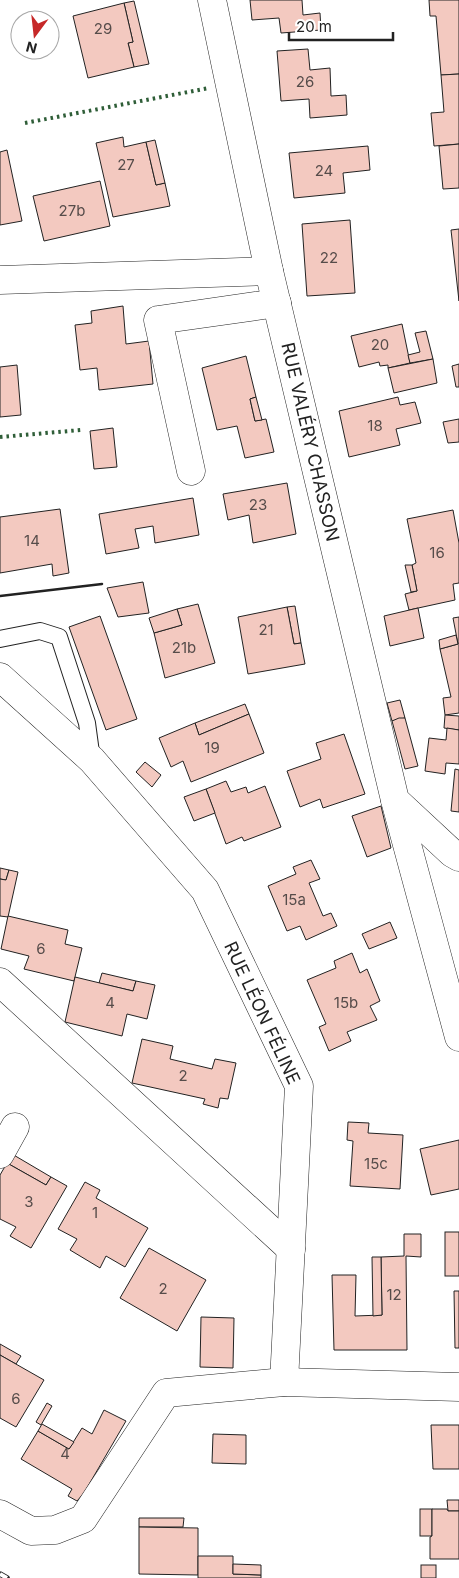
<svg xmlns="http://www.w3.org/2000/svg" width="459" height="1578" font-family="Inter,sans-serif">
	<rect width="100%" height="100%" fill="#fff"/>
	<g fill="#f3c9c0" stroke="#222">
		<polygon points="250,0 302,0 303,15 320,13 321,30 281,33 279,18 252,20"/>
		<polygon points="429,0 459,0 459,74 441,75 436,16 430,16"/>
		<polygon points="134,1 149,64 134,67 128,43 133,42 124,3"/>
		<polygon points="124,3 133,42 128,43 134,67 88,78 73,16"/>
		<polygon points="308,49 310,70 330,68 331,96 346,95 347,115 310,118 309,99 281,101 277,51"/>
		<polygon points="459,74 459,144 434,146 431,113 444,112 441,75"/>
		<polygon points="123,137 124,147 146,142 156,185 165,183 170,206 113,217 96,143"/>
		<polygon points="155,140 165,183 156,185 146,142"/>
		<polygon points="459,144 459,188 443,189 439,146"/>
		<polygon points="368,146 370,170 343,173 345,193 294,198 289,153"/>
		<polygon points="7,150 22,221 0,225 0,152"/>
		<polygon points="100,181 110,226 44,241 33,196"/>
		<polygon points="350,220 355,293 307,296 302,224"/>
		<polygon points="459,229 459,301 451,230"/>
		<polygon points="123,306 126,344 149,341 153,384 99,390 97,368 80,370 75,325 92,323 91,311"/>
		<polygon points="402,324 410,363 388,368 388,365 380,366 379,362 359,367 351,336"/>
		<polygon points="426,331 433,359 410,363 408,355 420,352 415,333"/>
		<polygon points="246,356 256,397 250,399 255,421 266,419 274,452 245,458 237,426 217,430 202,368"/>
		<polygon points="433,359 437,383 394,393 388,368"/>
		<polygon points="459,364 459,387 456,387 452,366"/>
		<polygon points="17,365 21,415 0,417 0,367"/>
		<polygon points="256,397 262,420 255,421 250,399"/>
		<polygon points="398,397 400,405 415,402 421,423 396,429 400,445 349,457 339,411"/>
		<polygon points="459,419 459,442 448,443 443,422"/>
		<polygon points="113,428 117,467 94,469 90,431"/>
		<polygon points="287,483 296,534 253,543 249,515 228,520 223,494"/>
		<polygon points="193,498 199,535 155,543 153,526 135,529 139,548 106,554 99,514"/>
		<polygon points="60,509 69,573 53,576 52,564 0,573 0,517"/>
		<polygon points="453,510 459,543 459,583 453,584 455,600 409,610 405,594 417,591 412,565 416,563 407,519"/>
		<polygon points="405,565 412,565 417,591 411,592"/>
		<polygon points="143,582 149,613 118,617 107,588"/>
		<polygon points="198,604 215,663 165,678 154,633 182,625 177,609"/>
		<polygon points="295,606 301,643 294,644 287,607"/>
		<polygon points="287,607 294,644 301,643 305,664 248,674 238,617"/>
		<polygon points="418,608 424,638 390,646 384,616"/>
		<polygon points="177,609 182,625 154,633 149,618"/>
		<polygon points="100,616 137,719 106,730 69,627"/>
		<polygon points="459,617 459,713 445,715 443,698 451,697 440,649 458,644 453,618"/>
		<polygon points="456,635 458,644 440,649 439,640"/>
		<polygon points="400,700 405,718 392,721 387,703"/>
		<polygon points="245,704 249,714 199,735 195,723"/>
		<polygon points="249,714 264,753 191,782 183,761 171,767 159,738 195,723 199,735"/>
		<polygon points="445,715 459,716 459,730 444,728"/>
		<polygon points="399,718 405,718 418,766 405,769 392,721"/>
		<polygon points="447,728 459,730 459,764 446,763 445,774 425,771 429,738 446,740"/>
		<polygon points="344,734 365,794 323,808 320,799 300,807 287,771 321,759 316,743"/>
		<polygon points="145,762 161,775 152,787 136,772"/>
		<polygon points="455,769 459,770 459,812 451,811"/>
		<polygon points="226,781 231,792 246,787 248,793 265,786 281,827 244,841 242,837 226,844 206,789"/>
		<polygon points="206,789 215,813 194,821 184,797"/>
		<polygon points="381,806 391,848 367,857 352,816"/>
		<polygon points="311,860 320,879 309,883 323,916 331,913 337,926 306,940 300,926 287,931 268,886 296,874 293,867"/>
		<polygon points="0,868 9,870 6,880 0,879"/>
		<polygon points="9,870 18,872 8,917 0,916 0,879 6,880"/>
		<polygon points="8,916 68,930 65,944 82,948 74,981 24,969 29,956 1,949"/>
		<polygon points="390,922 397,938 369,949 362,934"/>
		<polygon points="352,953 360,973 367,969 380,1001 370,1006 377,1020 347,1032 351,1041 329,1051 319,1027 326,1024 307,980 336,968 334,961"/>
		<polygon points="102,973 136,981 133,991 99,983"/>
		<polygon points="75,977 133,991 136,981 155,985 147,1019 127,1014 122,1036 65,1022"/>
		<polygon points="142,1039 173,1046 170,1059 212,1069 215,1059 236,1063 228,1099 220,1098 218,1108 203,1104 205,1099 132,1083"/>
		<polygon points="348,1122 369,1123 368,1133 403,1135 400,1189 350,1186 353,1141 347,1140"/>
		<polygon points="459,1140 459,1189 431,1195 420,1149"/>
		<polygon points="12,1154 51,1177 46,1185 7,1163"/>
		<polygon points="7,1163 46,1185 51,1177 67,1186 31,1248 10,1236 16,1227 0,1219 0,1175"/>
		<polygon points="85,1182 100,1190 96,1198 148,1228 125,1267 106,1256 100,1268 70,1250 77,1239 58,1229"/>
		<rect x="445" y="1232" width="14" height="44"/>
		<polygon points="404,1234 421,1234 421,1257 406,1256 407,1350 334,1350 332,1275 356,1275 355,1316 382,1315 381,1257 404,1256"/>
		<polygon points="149,1248 206,1280 177,1331 120,1298"/>
		<polygon points="372,1257 381,1257 382,1315 373,1316"/>
		<polygon points="454,1291 459,1291 459,1348 455,1348"/>
		<polygon points="201,1317 234,1318 233,1368 200,1367"/>
		<polygon points="0,1344 21,1356 16,1364 0,1355"/>
		<polygon points="0,1355 44,1380 16,1427 0,1418"/>
		<polygon points="47,1403 52,1406 41,1425 36,1422"/>
		<polygon points="104,1410 126,1421 84,1493 77,1501 68,1496 72,1489 21,1459 38,1431 69,1449 82,1428 92,1434"/>
		<polygon points="42,1424 74,1442 69,1449 38,1431"/>
		<polygon points="431,1425 459,1425 459,1469 433,1469"/>
		<polygon points="213,1434 246,1435 246,1464 212,1463"/>
		<polygon points="447,1500 459,1500 459,1511 448,1511"/>
		<rect x="420" y="1509" width="12" height="27"/>
		<polygon points="432,1509 447,1509 448,1511 459,1511 459,1559 430,1559 430,1537 432,1536"/>
		<polygon points="139,1518 184,1518 183,1527 139,1527"/>
		<polygon points="139,1527 198,1528 198,1575 139,1574"/>
		<polygon points="198,1556 233,1556 233,1574 261,1575 261,1578 198,1578"/>
		<polygon points="233,1564 261,1565 261,1575 233,1574"/>
		<rect x="421" y="1565" width="15" height="13"/>
	</g>
	<g fill="none" stroke-linecap="round" stroke-linejoin="round">
		<g stroke="#222" stroke-width="18">
			<polyline id="service" points="0,639 40,631 59,637 87,723 92,760"/>
		</g>
		<g stroke="#222" stroke-width="29">
			<g id="minor">
				<polyline points="212,0 269,271 395,800 452,853 459,857"/>
				<polyline points="0,280 269,271"/>
				<polyline points="191,471 158,320 277,303"/>
				<polyline points="0,677 92,760 205,890 299,1086 284,1382"/>
				<polyline points="395,800 459,1037"/>
				<polyline points="0,982 291,1249"/>
				<polyline points="0,1154 15,1127"/>
				<polyline points="0,1514 31,1531 55,1530 83,1519 166,1393 284,1382 459,1387"/>
			</g>
		</g>
		<use href="#service" stroke="#fff" stroke-width="16"/>
		<use href="#minor" stroke="#fff" stroke-width="28"/>
		<g stroke="#222" stroke-width="5.5">
			<polyline id="rail" points="0,1574 7,1578"/>
		</g>
		<use href="#rail" stroke="#fff" stroke-width="4" stroke-dasharray="11" stroke-linecap="butt"/>
		<g stroke="#2f5e38" stroke-width="4" stroke-dasharray="2.5 4" stroke-linecap="butt">
			<polyline points="25,123 209,88"/>
			<polyline points="0,437 81,430"/>
		</g>
		<polyline stroke="#222" stroke-width="2.5" points="0,596 102,584"/>
	</g>
	<g text-anchor="middle" stroke-width="4" stroke-linejoin="round" paint-order="stroke">
		<g font-size="15" fill="#564c4a">
			<text x="103" y="34">29</text>
			<text x="305" y="87">26</text>
			<text x="126" y="170">27</text>
			<text x="324" y="176">24</text>
			<text x="72" y="216">27b</text>
			<text x="329" y="263">22</text>
			<text x="380" y="350">20</text>
			<text x="375" y="431">18</text>
			<text x="258" y="510">23</text>
			<text x="32" y="546">14</text>
			<text x="437" y="558">16</text>
			<text x="266" y="635">21</text>
			<text x="184" y="653">21b</text>
			<text x="212" y="753">19</text>
			<text x="294" y="905">15a</text>
			<text x="41" y="954">6</text>
			<text x="110" y="1008">4</text>
			<text x="346" y="1008">15b</text>
			<text x="183" y="1081">2</text>
			<text x="376" y="1169">15c</text>
			<text x="29" y="1207">3</text>
			<text x="95" y="1218">1</text>
			<text x="163" y="1294">2</text>
			<text x="394" y="1300">12</text>
			<text x="16" y="1404">6</text>
			<text x="65" y="1459">4</text>
		</g>
		<g font-size="18" fill="#222" stroke="#fff">
			<text transform="translate(310 442) rotate(77)" y="6">RUE VALÉRY CHASSON</text>
			<text transform="translate(262 1013) rotate(65)" y="6">RUE LÉON FÉLINE</text>
		</g>
	</g>
	<g transform="translate(35 35) rotate(195)"><circle r="24" fill="#ffffff" stroke="#a7a7a7"/>
	<path d="M0-4L9 19L0 12L-9 19Z" fill="#c62828"/>
	<text y="-8" font-size="14" font-weight="bold" text-anchor="middle" fill="#222222">N</text>
	</g>
	<path d="M289 32v8h104v-8" fill="none" stroke="#222222" stroke-width="2.5"/>
	<text x="296" y="32" font-size="15" fill="#222222" stroke="#ffffff" stroke-width="4" paint-order="stroke">20 m</text>
</svg>
